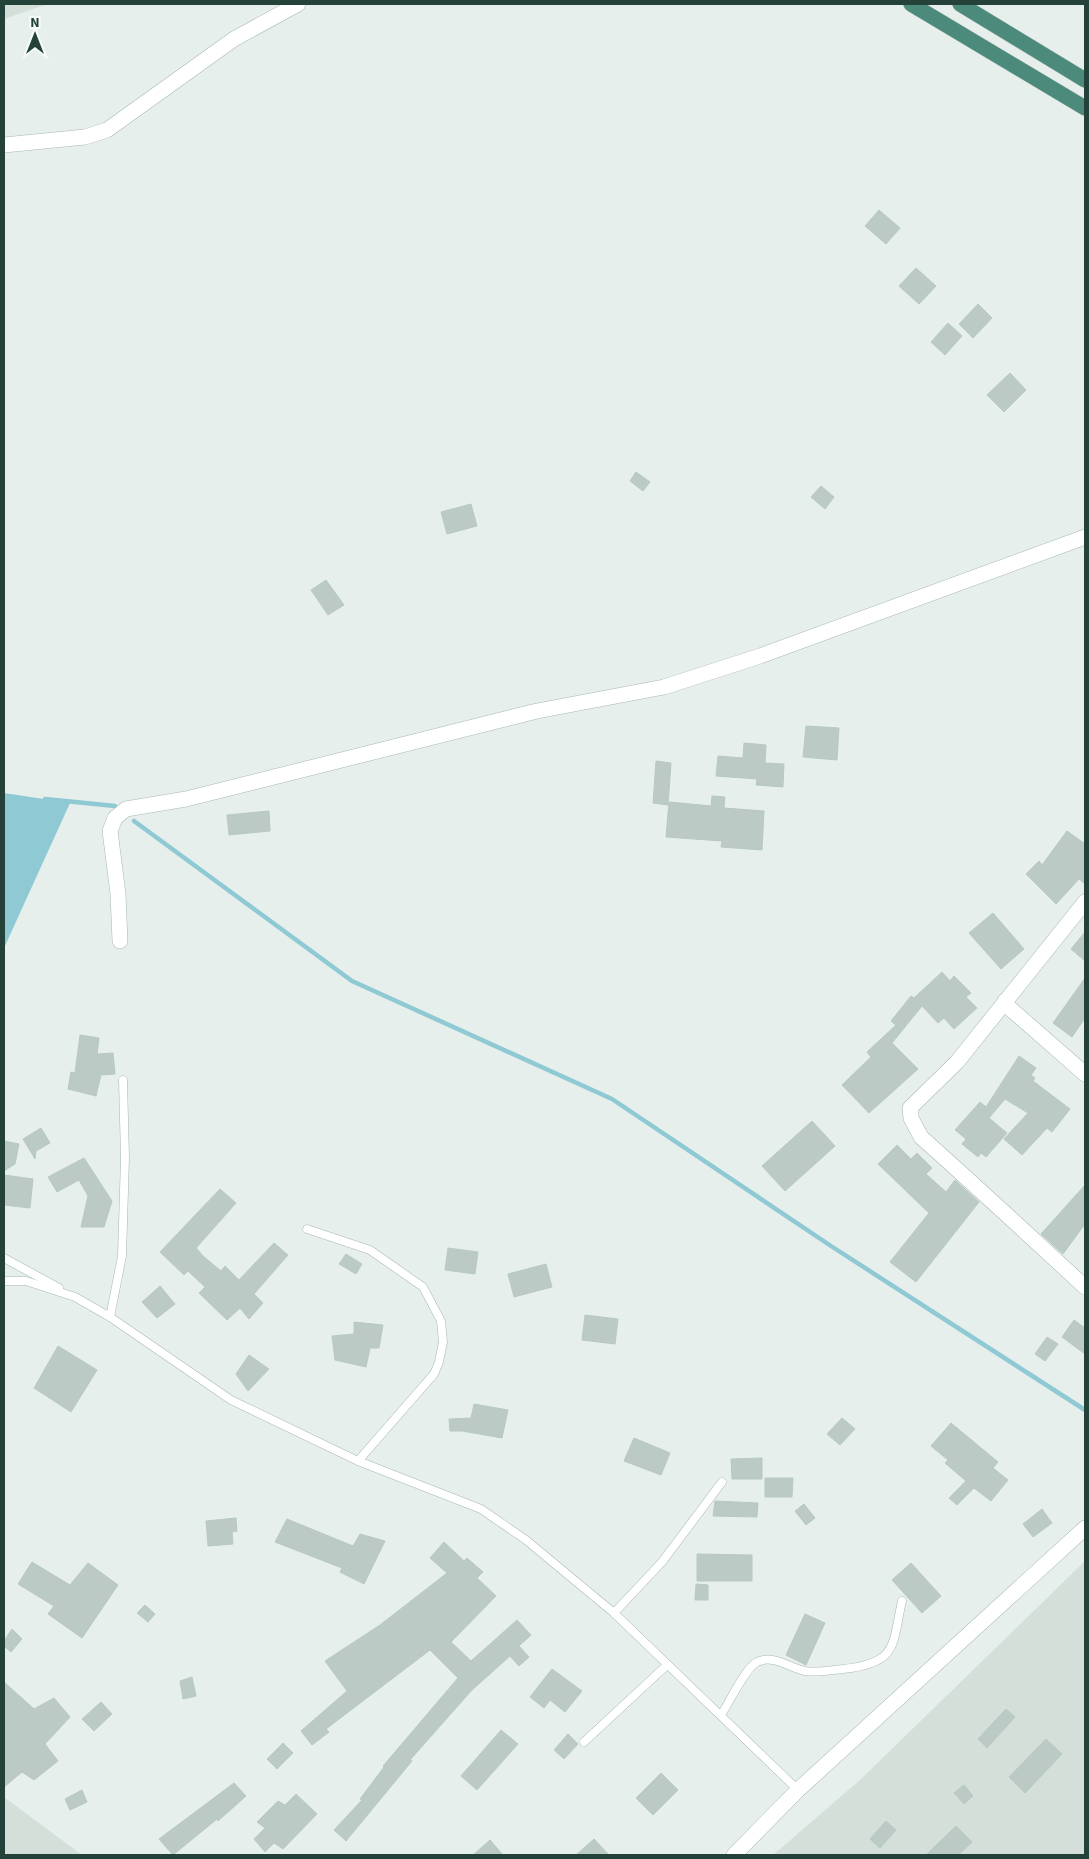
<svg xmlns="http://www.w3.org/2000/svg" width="1089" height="1859" font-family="'Source Sans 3',sans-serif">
	<rect width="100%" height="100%" fill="#e6efeb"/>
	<g fill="#d4dfda">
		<polygon points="4,4 48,4 4,19"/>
		<polygon points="1085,1561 1085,1855 773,1855 860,1780"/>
		<polygon points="4,1797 82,1855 4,1855"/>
	</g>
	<polygon fill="#8ec9d4" points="4,793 70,803 4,948"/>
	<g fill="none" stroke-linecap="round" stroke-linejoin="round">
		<g stroke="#8ec9d4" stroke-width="4.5">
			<polyline points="45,799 115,806"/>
			<polyline points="134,821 352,981 612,1099 831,1246 1085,1410"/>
		</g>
	</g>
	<g fill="#bbcac4" stroke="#b8c9c2">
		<polygon points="879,210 900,228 886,244 865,226"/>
		<polygon points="916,268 936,286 919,304 899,286"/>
		<polygon points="978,304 992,318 973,338 959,324"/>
		<polygon points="948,323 962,336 945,355 931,342"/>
		<polygon points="1010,373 1026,390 1004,412 987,395"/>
		<polygon points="636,472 650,482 643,491 630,481"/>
		<polygon points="821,486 834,497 825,509 811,497"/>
		<polygon points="471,504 477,526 447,534 441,512"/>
		<polygon points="326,580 344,605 328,615 311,590"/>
		<polygon points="806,726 839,728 837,760 803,757"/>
		<polygon points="744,743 766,745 765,763 784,764 783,787 756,785 757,779 716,776 718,756 743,758"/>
		<polygon points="656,761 671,763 668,805 653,803"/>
		<polygon points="712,796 725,797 724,808 764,811 762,850 721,847 722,841 666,837 669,802 711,806"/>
		<polygon points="269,811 270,831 229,835 227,815"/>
		<polygon points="1067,831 1085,844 1085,884 1079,879 1056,904 1026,874 1039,861 1042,865"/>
		<polygon points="993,913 1024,949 1001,969 969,933"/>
		<polygon points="1085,932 1085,961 1071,949"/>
		<polygon points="942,972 950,981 954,976 971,993 966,997 977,1008 954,1029 944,1018 938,1023 922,1006 892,1043 918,1069 869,1113 842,1085 871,1057 867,1052 896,1025 891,1021 911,996 914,998"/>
		<polygon points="1085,978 1085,1018 1072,1037 1053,1023"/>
		<polygon points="80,1035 99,1038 97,1054 113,1053 115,1074 101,1075 96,1096 68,1089 71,1072 75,1073"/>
		<polygon points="1019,1056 1036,1068 1031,1075 1035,1078 1033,1081 1070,1109 1052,1132 1047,1128 1022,1155 1004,1139 1028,1113 1005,1099 989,1118 1007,1133 986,1157 981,1153 978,1157 962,1144 966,1139 955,1130 980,1102 986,1107"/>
		<polygon points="812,1121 835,1146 785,1191 762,1166"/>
		<polygon points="41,1128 50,1143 36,1151 35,1159 23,1139"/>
		<polygon points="4,1141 19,1144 15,1164 4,1171"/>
		<polygon points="897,1145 911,1159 917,1153 932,1168 926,1174 946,1192 955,1180 979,1202 916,1282 890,1262 929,1213 878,1164"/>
		<polygon points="84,1158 112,1201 104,1227 81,1227 88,1196 79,1180 57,1192 48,1177"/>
		<polygon points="4,1175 33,1179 30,1208 4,1205"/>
		<polygon points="1085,1185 1085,1224 1063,1254 1041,1234"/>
		<polygon points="220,1189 236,1203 196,1248 203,1256 221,1271 225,1266 239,1280 274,1243 288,1255 254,1294 263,1303 249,1319 240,1308 227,1320 199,1293 205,1287 188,1271 184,1275 160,1252"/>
		<polygon points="448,1248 478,1252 475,1274 445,1270"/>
		<polygon points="346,1254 362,1264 356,1274 339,1264"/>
		<polygon points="546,1264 552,1287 514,1297 508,1274"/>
		<polygon points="160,1286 175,1304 157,1318 142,1302"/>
		<polygon points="585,1315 618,1319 615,1344 582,1340"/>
		<polygon points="1074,1320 1085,1328 1085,1354 1062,1337"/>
		<polygon points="354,1322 383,1325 379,1348 370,1348 366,1367 335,1360 332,1336 354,1334"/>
		<polygon points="1047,1337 1058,1344 1045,1361 1035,1354"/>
		<polygon points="58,1346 97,1370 71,1412 34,1388"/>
		<polygon points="249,1355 269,1369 248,1391 236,1374"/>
		<polygon points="474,1404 508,1410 502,1438 462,1431 450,1431 449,1419 471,1418"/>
		<polygon points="842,1418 855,1429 840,1445 827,1434"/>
		<polygon points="951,1423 998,1462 993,1468 1008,1480 991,1501 974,1488 957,1505 949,1498 966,1481 945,1463 948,1460 931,1446"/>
		<polygon points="634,1438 670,1453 661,1475 624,1461"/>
		<polygon points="762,1458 762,1479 732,1479 731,1459"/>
		<polygon points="765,1478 793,1478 792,1497 765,1497"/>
		<polygon points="715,1501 758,1503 757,1517 713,1516"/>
		<polygon points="804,1504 815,1518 806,1525 795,1511"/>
		<polygon points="1042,1509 1052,1523 1033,1537 1023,1524"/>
		<polygon points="236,1518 237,1531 232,1532 233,1544 208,1546 206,1521"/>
		<polygon points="287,1519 353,1546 360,1534 385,1541 364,1584 340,1572 342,1568 275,1542"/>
		<polygon points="444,1542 464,1561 467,1558 483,1572 477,1578 496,1596 451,1642 471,1661 517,1620 531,1635 519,1646 529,1657 519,1666 510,1656 471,1691 410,1760 412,1761 346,1841 334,1830 362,1800 360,1799 384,1767 383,1766 458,1678 430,1650 326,1729 329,1732 312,1745 301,1731 347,1691 325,1661 380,1625 447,1573 430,1558"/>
		<polygon points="697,1554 752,1555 752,1581 697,1581"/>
		<polygon points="32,1562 70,1585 88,1563 118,1585 82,1638 48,1614 54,1606 18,1584"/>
		<polygon points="911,1563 941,1596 922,1613 892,1580"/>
		<polygon points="696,1584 708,1585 708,1600 695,1600"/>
		<polygon points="145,1605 155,1614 148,1622 137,1613"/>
		<polygon points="805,1614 825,1623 806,1665 786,1655"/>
		<polygon points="12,1629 22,1639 11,1652 4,1646 4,1641"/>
		<polygon points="552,1669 582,1691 565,1712 550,1700 544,1708 530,1697"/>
		<polygon points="192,1677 196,1696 183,1699 180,1681"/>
		<polygon points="4,1682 34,1709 54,1698 70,1717 45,1744 58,1761 34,1780 22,1772 4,1787"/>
		<polygon points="101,1702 112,1714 94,1731 82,1719"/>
		<polygon points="1006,1709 1015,1717 987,1748 978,1739"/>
		<polygon points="501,1730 518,1744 477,1790 461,1776"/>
		<polygon points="568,1734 578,1744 564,1759 554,1750"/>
		<polygon points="1046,1739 1062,1754 1025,1793 1009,1777"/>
		<polygon points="283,1743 293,1753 277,1769 267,1759"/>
		<polygon points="661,1773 678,1790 653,1815 636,1798"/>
		<polygon points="234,1783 246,1796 218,1821 217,1819 173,1855 159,1839"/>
		<polygon points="964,1785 973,1796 964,1804 954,1793"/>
		<polygon points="82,1790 87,1802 70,1810 65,1799"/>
		<polygon points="296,1794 317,1814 283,1849 274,1843 265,1852 254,1839 265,1828 257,1822 278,1801 285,1805"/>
		<polygon points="886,1821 896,1830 880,1848 870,1839"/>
		<polygon points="956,1826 972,1842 958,1855 926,1855"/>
		<polygon points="594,1839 609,1855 576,1855"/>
		<polygon points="490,1840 503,1855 473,1855"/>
	</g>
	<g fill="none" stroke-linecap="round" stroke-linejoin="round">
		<g stroke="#a8b8b2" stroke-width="9">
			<g id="service">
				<polyline points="307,1229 370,1250 423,1287 441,1321 443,1342 439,1362 434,1374 358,1461"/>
				<polyline points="4,1258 59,1288"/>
				<polyline points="4,1281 26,1281 75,1297 110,1317 231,1400 358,1461 481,1509 526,1540 614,1613 798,1790"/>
				<polyline points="110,1317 122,1256 125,1158 123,1080"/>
				<polyline points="614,1613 662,1562 722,1482"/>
				<path d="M 721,1715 C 729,1703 746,1667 757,1662 C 773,1654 790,1668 805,1671 C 817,1673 831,1670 843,1669 C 898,1663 892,1646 902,1601"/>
				<polyline points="584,1742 667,1665"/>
			</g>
		</g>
		<g stroke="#a8b8b2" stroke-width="16">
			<g id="minor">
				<polyline points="4,145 85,137 107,130 234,39 298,4"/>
				<path d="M 1085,902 L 957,1062 L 910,1108 L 911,1118 L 921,1137 C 977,1187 1031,1237 1085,1287"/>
				<polyline points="120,941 118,894 110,831 115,818 126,809 186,799 537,711 664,687 760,656 1085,537"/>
				<polyline points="1005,1001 1005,1004 1085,1074"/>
			</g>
		</g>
		<g stroke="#a8b8b2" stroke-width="16">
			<polyline id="tertiary" points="734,1855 798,1790 1085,1528"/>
		</g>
		<g stroke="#c2cac8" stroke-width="16">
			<g id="trunk">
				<polyline points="911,4 1085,108"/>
				<polyline points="960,4 1085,80"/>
			</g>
		</g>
		<use href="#service" stroke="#fff" stroke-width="8"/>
		<use href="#minor" stroke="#fff" stroke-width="15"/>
		<use href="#tertiary" stroke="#fff" stroke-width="15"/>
		<use href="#trunk" stroke="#4c8a7c" stroke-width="15"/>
	</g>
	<rect width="1089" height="1859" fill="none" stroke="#24423a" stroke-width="10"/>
	<g transform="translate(35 35)" stroke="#f7fbf9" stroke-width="4" paint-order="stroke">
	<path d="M0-4L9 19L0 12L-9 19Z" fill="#24423a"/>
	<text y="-8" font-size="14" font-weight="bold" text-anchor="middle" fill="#24423a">N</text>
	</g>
</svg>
